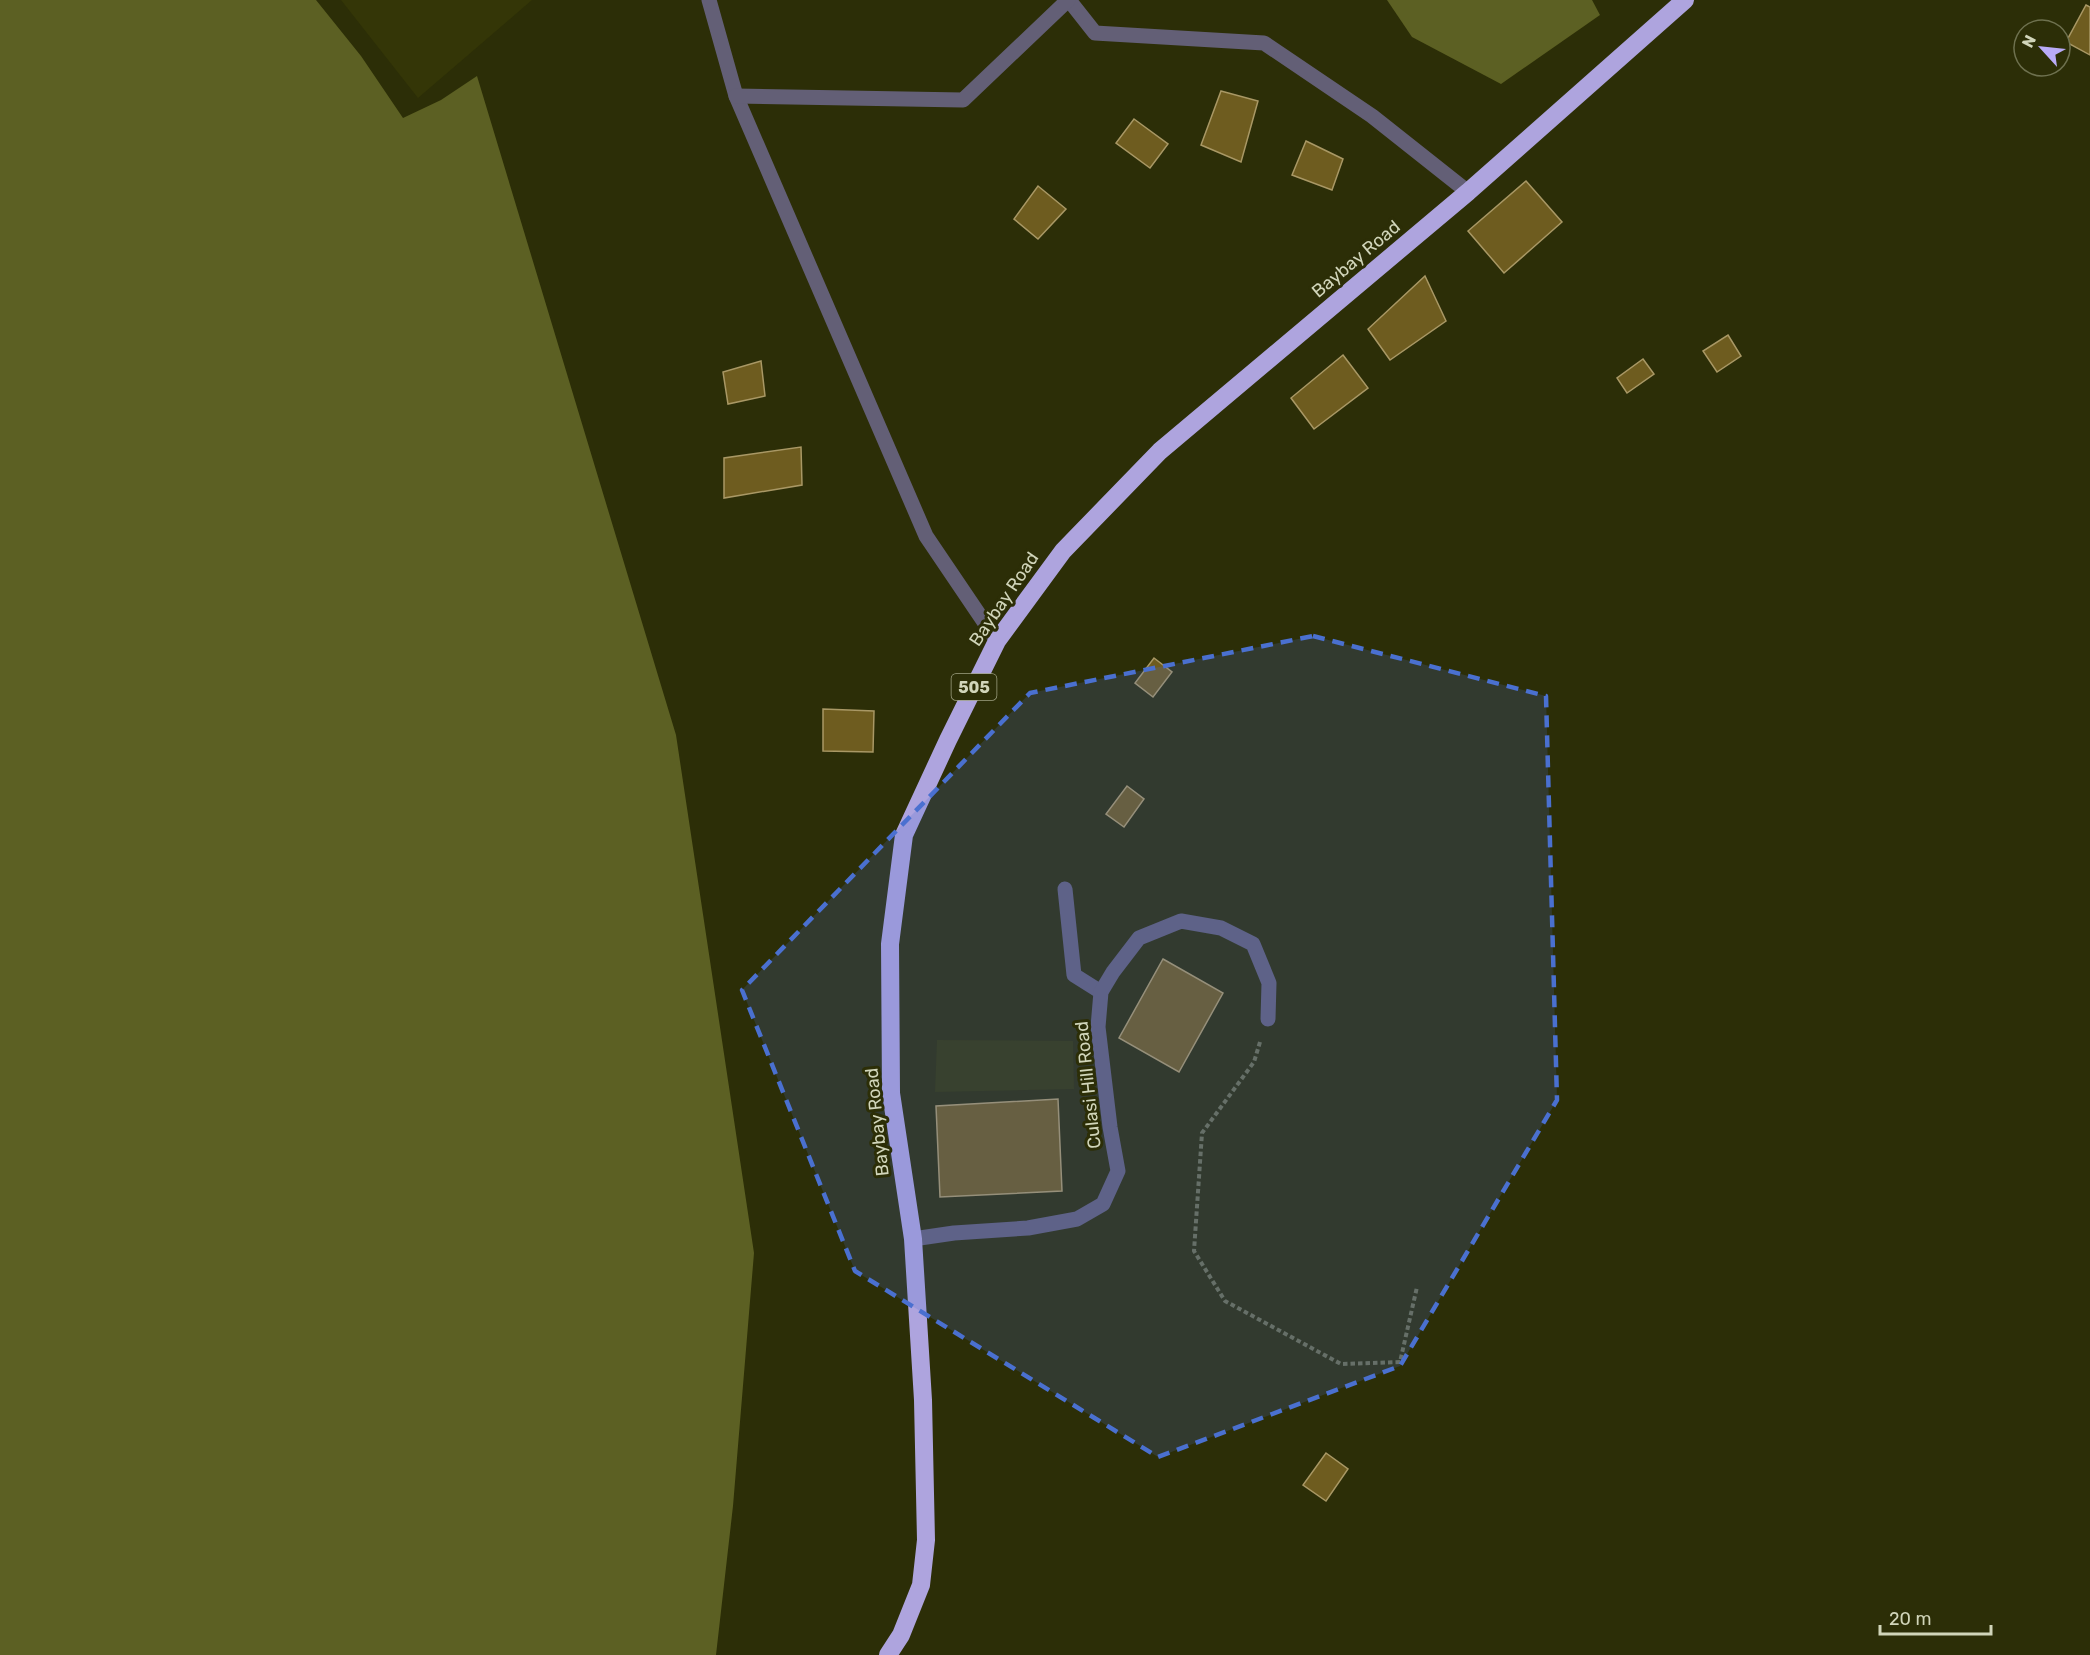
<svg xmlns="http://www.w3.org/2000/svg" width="2090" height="1655" font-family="Rubik,sans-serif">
	<rect width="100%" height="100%" fill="#2c2e07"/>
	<g fill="#343607">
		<polygon points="341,0 532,0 418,98"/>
		<polygon points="937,1040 1073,1041 1074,1089 935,1092"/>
	</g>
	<g fill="#5c6023">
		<polygon points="0,0 316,0 361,56 403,118 441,100 477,76 676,735 754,1253 733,1506 716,1655 0,1655"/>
		<polygon points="1387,0 1592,0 1600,15 1501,84 1412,37"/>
	</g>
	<g fill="#6e5c1f" stroke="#a99865" stroke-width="1.5">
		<polygon points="2086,5 2090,7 2090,55 2066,42"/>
		<polygon points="1221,91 1258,101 1241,162 1201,145"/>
		<polygon points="1134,119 1168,144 1150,168 1116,143"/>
		<polygon points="1306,141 1343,159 1332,190 1292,175"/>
		<polygon points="1526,181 1562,222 1504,273 1468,231"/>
		<polygon points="1038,186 1066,209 1038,239 1014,219"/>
		<polygon points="1425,276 1446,321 1390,360 1368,329"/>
		<polygon points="1728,335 1741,356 1717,372 1703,351"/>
		<polygon points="1343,355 1368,388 1314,429 1291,398"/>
		<polygon points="1643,359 1654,374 1627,393 1617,378"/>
		<polygon points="761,361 765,396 728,404 723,372"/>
		<polygon points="801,447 802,485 724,498 724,458"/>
		<polygon points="1154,658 1172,672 1153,697 1135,683"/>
		<polygon points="823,709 874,711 873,752 823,751"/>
		<polygon points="1127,786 1144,799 1124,827 1106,814"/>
		<polygon points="1163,959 1223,993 1179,1072 1119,1038"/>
		<polygon points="1058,1099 1062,1191 940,1197 936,1106"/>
		<polygon points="1326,1453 1348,1469 1326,1501 1303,1485"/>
	</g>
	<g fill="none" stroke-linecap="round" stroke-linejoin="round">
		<polyline stroke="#6d704e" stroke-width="4" stroke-dasharray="4.5 3" stroke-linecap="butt" points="1260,1042 1254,1062 1202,1133 1194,1251 1225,1301 1341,1364 1400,1362 1417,1287"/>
		<polyline stroke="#635f76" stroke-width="15" points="1065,889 1074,975 1101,992"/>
		<g stroke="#635f76" stroke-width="15">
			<polyline points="709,0 736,96 926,536 997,641"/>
			<polyline points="1069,0 1095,33 1264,43 1372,116 1468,192"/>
			<polyline points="736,96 963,100 1068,0"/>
			<polyline points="913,1239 954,1233 1028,1228 1077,1219 1103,1204 1118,1171 1110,1127 1098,1027 1101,992 1113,972 1139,938 1181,921 1221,928 1253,944 1269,983 1268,1019"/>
		</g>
		<polyline stroke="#aea4de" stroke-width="18" points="888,1655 901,1635 921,1585 926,1540 923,1400 913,1239 891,1093 890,944 904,835 948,740 997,641 1063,551 1160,451 1468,192 1685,0"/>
	</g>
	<path fill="#4a70d0" fill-opacity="0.2" stroke="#4a70d0" stroke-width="4.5" stroke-dasharray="12 8" stroke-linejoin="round" d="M 1313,636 L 1546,696 L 1557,1100 L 1400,1366 L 1158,1457 L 855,1271 L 742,990 L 1030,693 Z"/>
	<g text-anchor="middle" stroke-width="6" stroke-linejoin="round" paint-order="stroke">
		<rect fill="#2c2e07" stroke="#a0a384" stroke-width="1.5" x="951.5" y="674" width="45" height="26" rx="4.5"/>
		<g font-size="16" font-weight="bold" fill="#d1d5ba">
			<text x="974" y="693">505</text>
		</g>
		<g font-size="18" fill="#d1d5ba" stroke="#2c2e07">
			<text transform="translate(1356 259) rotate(-40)" y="6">Baybay Road</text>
			<text transform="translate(1004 599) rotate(-56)" y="6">Baybay Road</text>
			<text transform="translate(1088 1085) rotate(-96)" y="6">Culasi Hill Road</text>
			<text transform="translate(877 1122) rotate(-96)" y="6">Baybay Road</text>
		</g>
	</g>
	<g transform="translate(2042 48) rotate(297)"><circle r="28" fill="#2c2e07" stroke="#6e714f" stroke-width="1.5"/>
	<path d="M0-4.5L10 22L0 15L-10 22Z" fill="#b9abf7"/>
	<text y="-9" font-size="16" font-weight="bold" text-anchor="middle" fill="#d1d5ba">N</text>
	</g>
	<path d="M1880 1625v9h111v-9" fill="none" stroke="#d1d5ba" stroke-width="3"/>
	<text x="1889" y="1625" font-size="18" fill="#d1d5ba" stroke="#2c2e07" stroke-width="4.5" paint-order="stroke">20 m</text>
</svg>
